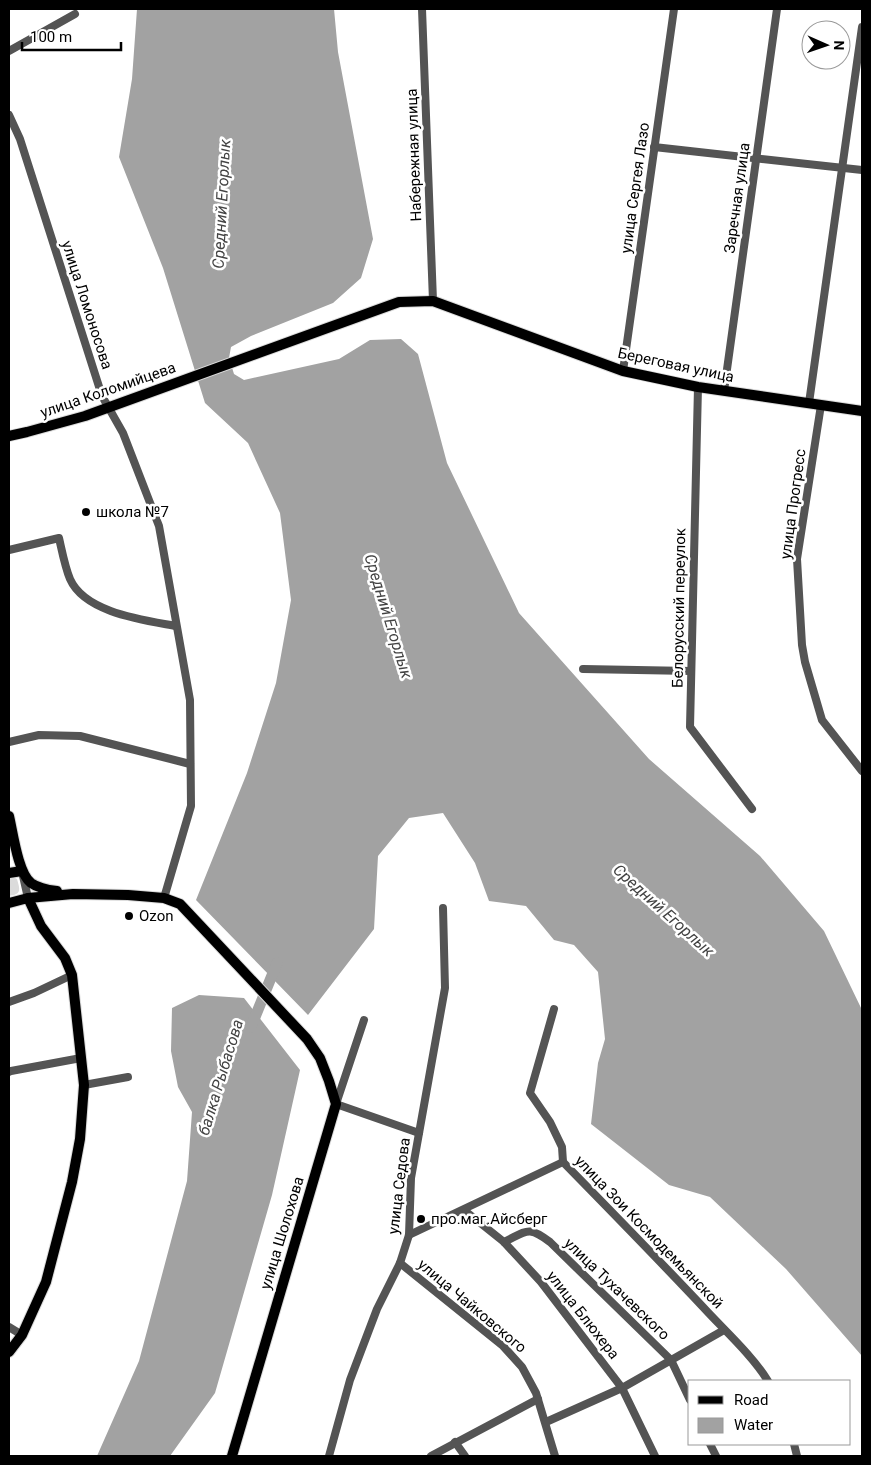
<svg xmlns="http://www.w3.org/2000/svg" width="871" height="1465" font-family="Roboto,sans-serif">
	<rect width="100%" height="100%" fill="#fff"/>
	<path fill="#dbdbdb" d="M 9,877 L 13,877 L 17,879 C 20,890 22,894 9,896 Z"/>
	<g fill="#a2a2a2">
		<polygon points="137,9 334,9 338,52 373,239 361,278 333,303 251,336 231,347 229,358 234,374 244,380 339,359 370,340 401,339 418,354 447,463 519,613 649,759 760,856 824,931 862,1010 862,1356 786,1269 710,1197 669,1185 591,1124 598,1063 605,1039 598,972 574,945 554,940 526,906 489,901 475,863 443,813 409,818 378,856 374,929 308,1015 196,900 247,773 276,683 291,600 280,513 248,443 205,403 163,268 119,157 132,79"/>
		<polygon points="199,995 244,998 300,1070 272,1195 215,1393 170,1456 97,1456 139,1361 187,1181 192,1112 178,1087 171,1051 172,1008"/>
	</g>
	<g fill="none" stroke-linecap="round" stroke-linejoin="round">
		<polyline stroke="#a2a2a2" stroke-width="11" points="251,1027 277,963"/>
		<g stroke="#dbdbdb" stroke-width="12">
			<g id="major">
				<polyline points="9,436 27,432 85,416 399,302 433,301 623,371 698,387 862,411"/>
				<path d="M 9,816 C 13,833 18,873 31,883 C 38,888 49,890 57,891"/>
				<polyline points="9,873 22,871"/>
				<polyline points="9,903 28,898 73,894 128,895 164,898 180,904 307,1039 320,1058 329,1081 336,1104 232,1456"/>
				<polyline points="9,1352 22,1335 46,1282 72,1182 80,1139 84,1085 72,975 65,958 41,926 28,898"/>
			</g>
		</g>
		<g stroke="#545454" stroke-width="8">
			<polyline points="422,9 433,301"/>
			<polyline points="9,51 75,14"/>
			<polyline points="9,115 20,139 102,396 123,433 159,526 190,700 191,806 164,898"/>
			<polyline points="654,147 862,170"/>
			<polyline points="623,371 674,9"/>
			<polyline points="698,387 690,727 752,809"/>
			<polyline points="724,391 777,9"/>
			<polyline points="809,403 862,27"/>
			<polyline points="821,405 797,559 802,645 805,662 822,720 862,771"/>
			<path d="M 9,550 L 59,538 C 62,551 65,567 70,579 C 85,613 144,620 176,626"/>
			<polyline points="583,669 691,671"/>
			<polyline points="9,742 39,735 80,736 190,764"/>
			<polyline points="23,876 28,898"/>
			<polyline points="9,1002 34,993 72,975"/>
			<polyline points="554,1009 530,1093 550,1122 562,1147 563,1162"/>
			<polyline points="364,1020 336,1104 419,1133"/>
			<polyline points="9,1072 11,1071 81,1058"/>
			<polyline points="84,1085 128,1077"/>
			<polyline points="464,1210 504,1242 541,1282 622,1388 655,1456"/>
			<path d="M 409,1235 L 563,1162 C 610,1210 657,1258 703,1307 C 724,1330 752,1355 768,1381"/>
			<path d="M 504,1242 C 527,1231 528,1225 550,1242 L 671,1360 L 690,1400"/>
			<polyline points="400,1263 503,1346 522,1367 536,1393 555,1456"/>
			<polyline points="9,1327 22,1335"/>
			<polyline points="546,1422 622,1388 724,1330"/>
			<polyline points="455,1442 465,1456"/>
			<polyline points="710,1444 716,1456"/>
			<polyline points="794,1444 797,1456"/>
			<polyline points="329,1456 350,1380 377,1309 400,1263 409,1235 411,1178 445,988 443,908"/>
			<polyline points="431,1456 538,1399"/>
		</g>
		<use href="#major" stroke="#000" stroke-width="10"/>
	</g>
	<g fill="#000" stroke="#fff" stroke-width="2">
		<circle cx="86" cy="512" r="5"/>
		<circle cx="129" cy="916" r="5"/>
		<circle cx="421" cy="1219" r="5"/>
	</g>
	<g text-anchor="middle" stroke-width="5" stroke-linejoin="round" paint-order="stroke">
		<g font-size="15" fill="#000" stroke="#fff">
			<text transform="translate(414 155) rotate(-92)" y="5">Набережная улица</text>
			<text transform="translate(635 188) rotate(-82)" y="5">улица Сергея Лазо</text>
			<text transform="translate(737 198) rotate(-82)" y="5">Заречная улица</text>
			<text transform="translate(87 305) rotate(72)" y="5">улица Ломоносова</text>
			<text transform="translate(676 365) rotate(12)" y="5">Береговая улица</text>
			<text transform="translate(108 390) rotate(-19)" y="5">улица Коломийцева</text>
			<text transform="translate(793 504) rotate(-82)" y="5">улица Прогресс</text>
			<text transform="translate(679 608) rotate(-89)" y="5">Белорусский переулок</text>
			<text transform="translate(399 1186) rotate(-83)" y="5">улица Седова</text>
			<text transform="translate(649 1232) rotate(46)" y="5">улица Зои Космодемьянской</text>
			<text transform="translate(282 1233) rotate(-73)" y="5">улица Шолохова</text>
			<text transform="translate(617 1289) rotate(44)" y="5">улица Тухачевского</text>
			<text transform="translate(472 1306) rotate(40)" y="5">улица Чайковского</text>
			<text transform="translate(583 1315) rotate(52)" y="5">улица Блюхера</text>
		</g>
		<g font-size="15" fill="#000" stroke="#fff" text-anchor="start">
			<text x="96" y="517">школа №7</text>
			<text x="139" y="921">Ozon</text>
			<text x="431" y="1224">про.маг.Айсберг</text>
		</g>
		<g font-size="16" font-style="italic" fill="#434343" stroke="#fff">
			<text transform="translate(221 204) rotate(-87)" y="6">Средний Егорлык</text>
			<text transform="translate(389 616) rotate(73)" y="6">Средний Егорлык</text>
			<text transform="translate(664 910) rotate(42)" y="6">Средний Егорлык</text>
			<text transform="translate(220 1077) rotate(-73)" y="6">балка Рыбасова</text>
		</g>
	</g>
	<rect width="871" height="1465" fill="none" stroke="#000000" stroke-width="20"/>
	<rect x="688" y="1380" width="162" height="65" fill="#ffffff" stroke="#999999"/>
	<rect x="698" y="1396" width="25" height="8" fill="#000000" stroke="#999999"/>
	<text x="734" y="1405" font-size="15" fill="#000000">Road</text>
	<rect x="698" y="1418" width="25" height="15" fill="#a2a2a2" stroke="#999999"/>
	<text x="734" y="1430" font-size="15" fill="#000000">Water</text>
	<g transform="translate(826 45) rotate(92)"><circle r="24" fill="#ffffff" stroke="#999999"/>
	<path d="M0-4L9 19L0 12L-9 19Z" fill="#000000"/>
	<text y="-8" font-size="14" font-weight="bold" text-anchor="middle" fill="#000000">N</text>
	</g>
	<path d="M22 42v8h99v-8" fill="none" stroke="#000000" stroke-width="2.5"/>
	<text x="30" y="42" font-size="15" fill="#000000" stroke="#ffffff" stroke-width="4" paint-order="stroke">100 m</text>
</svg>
